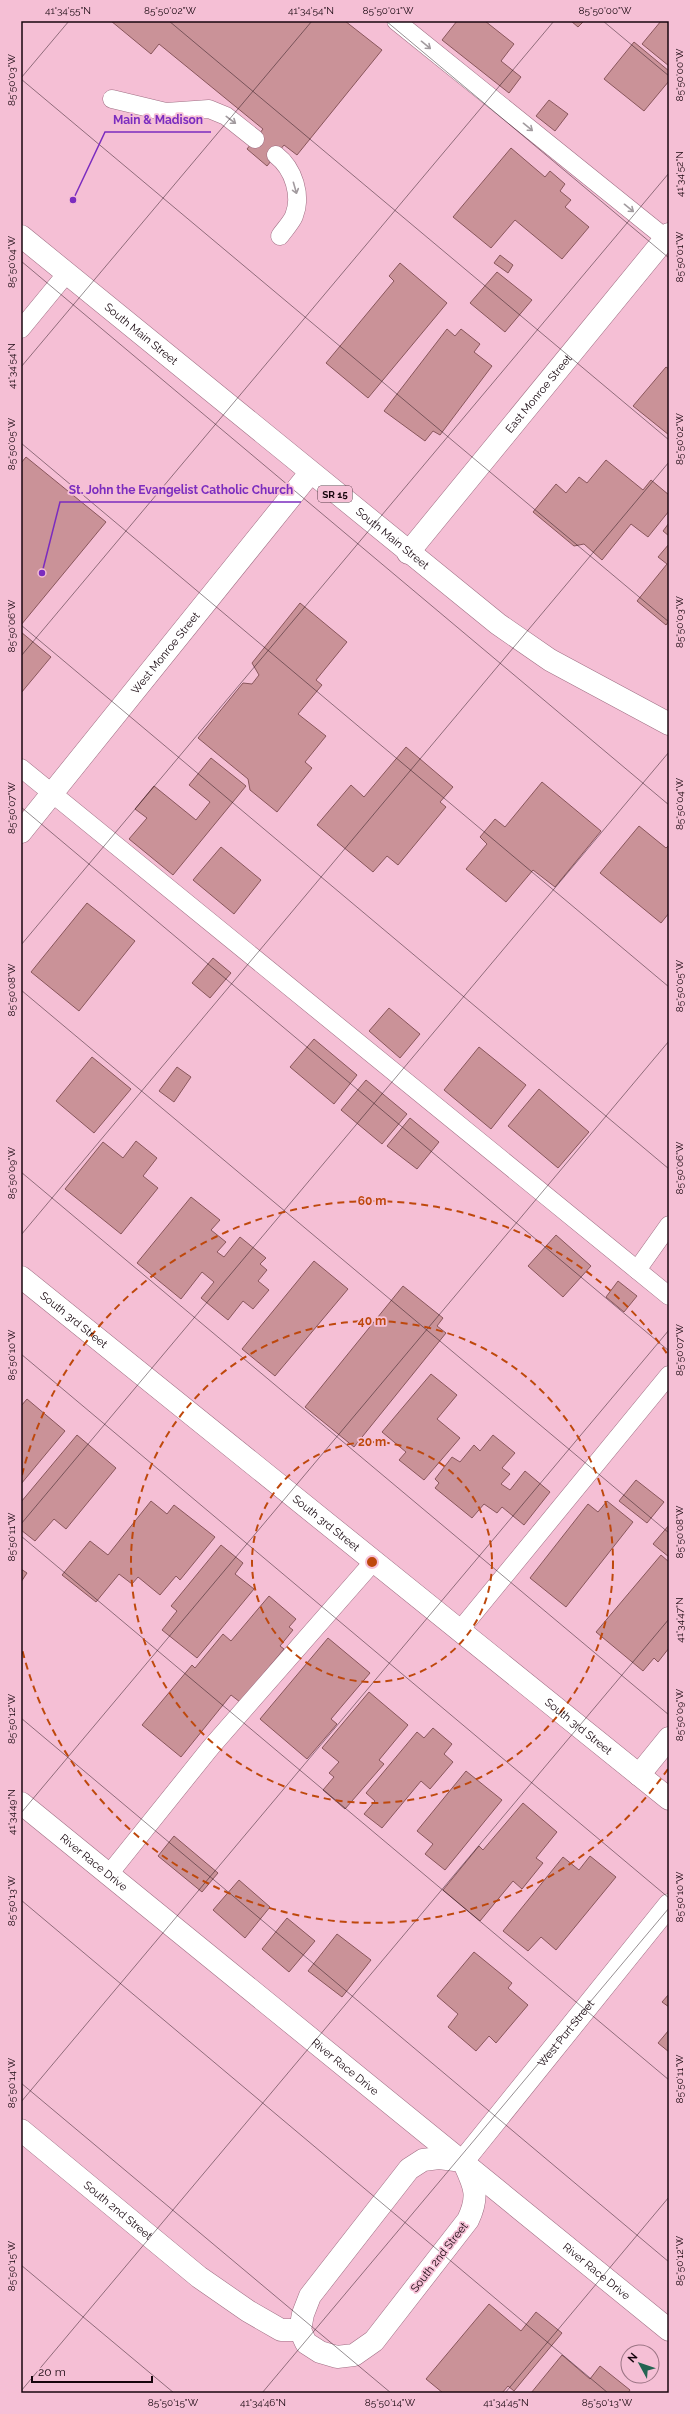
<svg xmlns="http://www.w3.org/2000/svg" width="690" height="2414" font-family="Raleway,sans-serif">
	<rect width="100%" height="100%" fill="#f5bfd5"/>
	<g fill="#ca9298" stroke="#89565c">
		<polygon points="111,21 345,21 382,50 297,155 284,145 267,166 247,149 263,129 159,44 151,54"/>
		<polygon points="457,21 485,21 514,44 501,61 521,77 509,93 442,40"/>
		<polygon points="571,21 584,21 578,27"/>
		<polygon points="661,21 669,21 669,66 642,44"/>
		<polygon points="634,42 669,71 669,81 644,111 604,79"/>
		<polygon points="549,100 568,114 555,131 536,116"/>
		<polygon points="511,148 545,177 550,171 565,184 560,191 571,200 565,207 589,227 562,259 515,220 491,248 453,217"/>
		<polygon points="500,255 513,265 508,273 494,263"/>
		<polygon points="400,263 447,303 368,398 326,363 394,281 389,276"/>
		<polygon points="497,272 532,300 505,332 470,303"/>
		<polygon points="447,329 455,336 461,329 480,344 474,352 492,366 440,435 433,431 425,441 384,411"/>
		<polygon points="666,367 669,369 669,435 633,406"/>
		<polygon points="26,457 106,522 21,625 21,463"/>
		<polygon points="606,460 643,490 651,480 669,495 669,511 648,537 631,524 602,560 584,544 574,546 533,512 556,484 566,493 579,477 587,483"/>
		<polygon points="669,523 669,536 663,531"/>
		<polygon points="669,544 669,621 666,625 637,601 667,564 658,557"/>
		<polygon points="300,603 347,642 316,680 322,685 298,714 326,736 305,762 312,768 277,812 250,790 248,779 198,738 243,683 252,684 259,675 252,663"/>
		<polygon points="21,632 51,657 21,693"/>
		<polygon points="406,747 453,787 440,802 446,807 398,865 387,856 373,872 317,825 351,785 364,797"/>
		<polygon points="211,758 246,786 173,875 129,839 147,818 135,809 154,786 196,820 210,802 189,785"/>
		<polygon points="542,782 601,831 555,887 533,870 506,902 466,869 487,844 480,837 495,819 505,827"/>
		<polygon points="639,826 666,848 669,845 669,913 661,923 600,873"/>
		<polygon points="221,847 261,880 234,914 193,880"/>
		<polygon points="87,903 135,941 79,1011 31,972"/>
		<polygon points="213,958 231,973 210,998 192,983"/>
		<polygon points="389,1008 420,1034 400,1058 369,1031"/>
		<polygon points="314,1039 357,1075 334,1104 290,1067"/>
		<polygon points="479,1047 526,1085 491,1129 444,1090"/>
		<polygon points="92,1057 131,1089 94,1133 56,1101"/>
		<polygon points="177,1067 191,1077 174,1102 159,1091"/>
		<polygon points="366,1080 407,1114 382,1144 341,1110"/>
		<polygon points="539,1089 589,1132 558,1168 508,1126"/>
		<polygon points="410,1118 439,1142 417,1169 387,1146"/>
		<polygon points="136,1141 157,1158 143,1176 158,1188 121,1234 65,1189 103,1142 123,1158"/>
		<polygon points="191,1197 220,1220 211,1230 226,1242 217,1252 224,1257 240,1237 266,1258 260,1264 267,1270 258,1281 269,1290 253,1309 243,1301 228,1320 201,1298 214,1282 202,1272 181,1299 137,1263"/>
		<polygon points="556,1235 591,1266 563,1297 528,1266"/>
		<polygon points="314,1261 348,1289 275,1376 242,1349"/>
		<polygon points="618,1281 637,1296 624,1312 606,1297"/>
		<polygon points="403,1286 443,1318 437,1326 446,1333 354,1447 305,1407"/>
		<polygon points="431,1374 457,1395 437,1419 460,1438 424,1480 399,1460 406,1452 382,1432"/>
		<polygon points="27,1399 65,1431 21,1484 21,1406"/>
		<polygon points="77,1435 116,1468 66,1529 54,1519 35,1541 21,1530 21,1502"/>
		<polygon points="493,1435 515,1453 502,1468 510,1474 501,1484 510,1490 525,1471 550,1492 524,1525 502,1507 497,1513 484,1504 472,1518 435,1488 439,1483 435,1479 452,1457 460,1462 474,1445 480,1451"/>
		<polygon points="636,1480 664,1502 647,1523 619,1501"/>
		<polygon points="151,1501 167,1514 174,1505 215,1537 180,1580 176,1576 160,1595 138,1577 132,1584 119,1574 96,1602 62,1575 90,1541 108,1555"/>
		<polygon points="607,1501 633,1522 566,1607 530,1578 588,1504 598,1512"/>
		<polygon points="669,1525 669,1557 653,1544"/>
		<polygon points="221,1545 243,1563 235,1574 254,1589 197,1658 162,1630 177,1611 171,1606"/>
		<polygon points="661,1555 669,1562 669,1648 658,1662 654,1658 643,1671 596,1632"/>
		<polygon points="21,1569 27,1573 21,1582"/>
		<polygon points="269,1596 296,1619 289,1627 293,1630 280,1646 284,1649 240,1702 231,1695 181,1757 142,1725 192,1665 195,1668 223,1634 231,1641"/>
		<polygon points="328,1638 370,1673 331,1719 337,1724 307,1759 260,1719"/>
		<polygon points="369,1692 408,1725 379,1760 384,1764 345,1809 323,1790 334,1777 329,1773 339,1762 322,1748"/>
		<polygon points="433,1728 452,1744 444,1754 453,1762 430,1789 421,1781 382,1828 364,1814 375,1801 366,1793 417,1732 424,1738"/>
		<polygon points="466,1771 502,1800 445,1870 425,1854 433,1844 417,1831"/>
		<polygon points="523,1803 557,1832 536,1858 543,1863 522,1889 513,1881 480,1921 443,1890 479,1846 483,1850"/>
		<polygon points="174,1836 218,1873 202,1892 158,1856"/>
		<polygon points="590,1856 616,1877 556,1950 541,1937 528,1951 503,1931 563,1857 579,1870"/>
		<polygon points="239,1880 270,1907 245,1938 213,1910"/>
		<polygon points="287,1918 315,1941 289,1972 262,1949"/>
		<polygon points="337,1934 371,1960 342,1997 308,1971"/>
		<polygon points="474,1952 512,1983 508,1988 528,2005 496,2043 489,2036 476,2051 448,2027 458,2014 437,1996"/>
		<polygon points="669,1994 669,2007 662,2002"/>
		<polygon points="669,2030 669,2052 658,2043"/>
		<polygon points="489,2304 521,2331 536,2312 562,2333 514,2391 508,2386 502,2393 443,2393 426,2379"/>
		<polygon points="562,2355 590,2379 600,2366 630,2390 628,2393 531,2393"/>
	</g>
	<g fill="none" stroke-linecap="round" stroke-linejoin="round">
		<g stroke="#a06f84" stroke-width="19">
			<g id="lane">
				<polyline points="396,21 669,241"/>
				<polyline points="112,99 166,112 209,109 226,116 255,139"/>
				<path d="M 276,155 C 294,169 302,196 294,216 C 291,223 284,230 280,236"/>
				<polyline points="21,329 67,273"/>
				<polyline points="21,768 669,1296"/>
				<polyline points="637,1270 669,1225"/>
				<polyline points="460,1630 669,1375"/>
				<polyline points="109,1874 211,1747 374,1561"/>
			</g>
		</g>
		<g stroke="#a06f84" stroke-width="23">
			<g id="street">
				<path id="s1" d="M 408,553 L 669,234"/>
				<path id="s2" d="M 21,832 L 310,473"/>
				<path id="s3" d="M 21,1277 L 669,1799"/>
				<polyline points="639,1775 669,1738"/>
				<path id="s4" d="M 21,1803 L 669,2330"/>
				<path id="s5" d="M 21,2130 L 199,2277 L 248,2311 L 281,2330 L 300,2330"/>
				<path d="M 439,2158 L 463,2161 C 474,2185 480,2195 468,2220 L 374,2341 L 354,2355 L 337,2357 L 320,2352 L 306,2343 L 300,2330 L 303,2314 L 310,2296 L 409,2169 L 423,2160 Z"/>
				<path id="s6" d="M 463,2161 L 669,1905"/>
			</g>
		</g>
		<g stroke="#a06f84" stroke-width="23">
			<g id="primary">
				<path id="s7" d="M 21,236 L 498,624 L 550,660 L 669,724"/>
			</g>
		</g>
		<use href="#lane" stroke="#fff" stroke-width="18"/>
		<use href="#street" stroke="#fff" stroke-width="22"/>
		<use href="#primary" stroke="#fff" stroke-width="22"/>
	</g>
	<defs><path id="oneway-shaft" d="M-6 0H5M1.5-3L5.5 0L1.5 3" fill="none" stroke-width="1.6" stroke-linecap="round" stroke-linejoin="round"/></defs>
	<g stroke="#a29b9f">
		<use href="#oneway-shaft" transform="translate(426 45) rotate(39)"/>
		<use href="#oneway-shaft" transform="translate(231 120) rotate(37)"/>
		<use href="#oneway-shaft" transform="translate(528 127) rotate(39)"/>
		<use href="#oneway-shaft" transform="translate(295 188) rotate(74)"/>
		<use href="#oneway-shaft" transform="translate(629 208) rotate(39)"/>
	</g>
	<path fill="none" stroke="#17060e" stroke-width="1" stroke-opacity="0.45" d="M 169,21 L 669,440M 386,21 L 669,258M 603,21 L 669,76M 21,78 L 69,21M 21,79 L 669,622M 21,261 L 669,805M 21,367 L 312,21M 21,443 L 669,987M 21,625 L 669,1169M 21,656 L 554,21M 21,807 L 669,1351M 21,945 L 669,173M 21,990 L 669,1533M 21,1172 L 669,1715M 21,1235 L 669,462M 21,1354 L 669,1898M 21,1524 L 669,752M 21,1536 L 669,2080M 21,1718 L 669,2262M 21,1813 L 669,1041M 21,1900 L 608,2393M 21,2083 L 391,2393M 21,2102 L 669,1330M 21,2265 L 174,2393M 21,2391 L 669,1619M 262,2393 L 669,1908M 505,2393 L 669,2197"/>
	<g fill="none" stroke="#be480c" stroke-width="2" stroke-dasharray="7 5">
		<circle cx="372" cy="1562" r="120"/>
		<circle cx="372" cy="1562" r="241"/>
		<path d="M668 1769A361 361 0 0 1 22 1649M22 1475A361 361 0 0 1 668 1355"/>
	</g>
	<g text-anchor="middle" stroke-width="3.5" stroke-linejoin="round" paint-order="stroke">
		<rect fill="#f5bfd5" stroke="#5a3e4a" stroke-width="1" x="318" y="486" width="34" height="16" rx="3"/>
		<g font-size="10" font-weight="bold" fill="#17060e">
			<text x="335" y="498">SR 15</text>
		</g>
		<g font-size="11" fill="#17060e" stroke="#f5bfd5">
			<text dy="4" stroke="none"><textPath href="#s7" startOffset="155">South Main Street</textPath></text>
			<text dy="4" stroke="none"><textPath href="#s1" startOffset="206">East Monroe Street</textPath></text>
			<text dy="4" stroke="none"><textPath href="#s7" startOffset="479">South Main Street</textPath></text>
			<text dy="4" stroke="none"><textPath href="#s2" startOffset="230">West Monroe Street</textPath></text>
			<text dy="4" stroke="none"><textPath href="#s3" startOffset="68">South 3rd Street</textPath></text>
			<text dy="4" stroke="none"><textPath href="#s3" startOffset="392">South 3rd Street</textPath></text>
			<text dy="4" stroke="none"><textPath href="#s3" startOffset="716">South 3rd Street</textPath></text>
			<text dy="4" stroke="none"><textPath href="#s4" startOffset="94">River Race Drive</textPath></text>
			<text dy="4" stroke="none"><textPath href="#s6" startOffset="164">West Purl Street</textPath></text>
			<text dy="4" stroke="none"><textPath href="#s4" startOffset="418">River Race Drive</textPath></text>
			<text dy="4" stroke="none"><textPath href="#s5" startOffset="126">South 2nd Street</textPath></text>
			<text transform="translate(439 2257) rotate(-52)" y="4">South 2nd Street</text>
			<text dy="4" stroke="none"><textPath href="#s4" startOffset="742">River Race Drive</textPath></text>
		</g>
	</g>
	<circle cx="372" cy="1562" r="6" fill="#be480c" stroke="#f5bfd5" stroke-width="2"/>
	<g font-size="12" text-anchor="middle" font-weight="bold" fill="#be480c" stroke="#f5bfd5" stroke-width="3.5" stroke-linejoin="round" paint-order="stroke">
		<text x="372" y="1205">60 m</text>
		<text x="372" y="1325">40 m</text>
		<text x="372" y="1446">20 m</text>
	</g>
	<path fill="none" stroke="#7b2cbf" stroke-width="1.5" d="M73 200L105 132H211M42 573L60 502H301"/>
	<g fill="#7b2cbf" stroke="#f5bfd5" stroke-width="1.5">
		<circle cx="73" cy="200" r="4"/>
		<circle cx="42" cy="573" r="4"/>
	</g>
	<g font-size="12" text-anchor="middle" font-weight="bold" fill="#7b2cbf" stroke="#f5bfd5" stroke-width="3.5" stroke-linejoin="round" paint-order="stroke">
		<text x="158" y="124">Main &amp; Madison</text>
		<text x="181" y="494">St. John the Evangelist Catholic Church</text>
	</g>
	<rect width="690" height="2414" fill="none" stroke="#f5bfd5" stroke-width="44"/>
	<g transform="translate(640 2364) rotate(310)"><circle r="19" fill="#f5bfd5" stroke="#9c7585"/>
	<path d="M0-3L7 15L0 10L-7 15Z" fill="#246452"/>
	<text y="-6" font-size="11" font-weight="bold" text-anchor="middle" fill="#17060e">N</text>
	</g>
	<path d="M32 2376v6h120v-6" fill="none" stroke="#17060e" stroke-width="2"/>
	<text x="38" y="2376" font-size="12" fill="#17060e" stroke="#f5bfd5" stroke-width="3" paint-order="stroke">20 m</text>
	<rect x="22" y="22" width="646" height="2370" fill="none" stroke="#17060e" stroke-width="1.5"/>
	<g font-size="10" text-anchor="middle" fill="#17060e">
		<text x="68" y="14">41°34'55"N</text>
		<text x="170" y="14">85°50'02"W</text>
		<text x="311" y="14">41°34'54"N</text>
		<text x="388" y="14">85°50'01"W</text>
		<text x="605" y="14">85°50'00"W</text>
		<text transform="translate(679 75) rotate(-90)" y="4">85°50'00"W</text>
		<text transform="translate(11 80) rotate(-90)" y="4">85°50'03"W</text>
		<text transform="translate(679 174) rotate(-90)" y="4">41°34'52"N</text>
		<text transform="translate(679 257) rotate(-90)" y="4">85°50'01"W</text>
		<text transform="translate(11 262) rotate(-90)" y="4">85°50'04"W</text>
		<text transform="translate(11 366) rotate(-90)" y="4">41°34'54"N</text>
		<text transform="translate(679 439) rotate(-90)" y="4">85°50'02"W</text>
		<text transform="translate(11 444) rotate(-90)" y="4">85°50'05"W</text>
		<text transform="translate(679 622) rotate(-90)" y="4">85°50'03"W</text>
		<text transform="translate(11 626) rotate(-90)" y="4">85°50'06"W</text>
		<text transform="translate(679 804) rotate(-90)" y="4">85°50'04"W</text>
		<text transform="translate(11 808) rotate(-90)" y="4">85°50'07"W</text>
		<text transform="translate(679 986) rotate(-90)" y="4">85°50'05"W</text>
		<text transform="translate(11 990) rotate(-90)" y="4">85°50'08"W</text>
		<text transform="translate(679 1168) rotate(-90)" y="4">85°50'06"W</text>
		<text transform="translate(11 1173) rotate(-90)" y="4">85°50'09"W</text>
		<text transform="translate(679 1350) rotate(-90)" y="4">85°50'07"W</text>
		<text transform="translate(11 1355) rotate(-90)" y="4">85°50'10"W</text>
		<text transform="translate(679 1532) rotate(-90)" y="4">85°50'08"W</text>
		<text transform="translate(11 1537) rotate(-90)" y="4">85°50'11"W</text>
		<text transform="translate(679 1620) rotate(-90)" y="4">41°34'47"N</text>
		<text transform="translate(679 1715) rotate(-90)" y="4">85°50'09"W</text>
		<text transform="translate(11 1719) rotate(-90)" y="4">85°50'12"W</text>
		<text transform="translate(11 1812) rotate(-90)" y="4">41°34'49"N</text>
		<text transform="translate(679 1897) rotate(-90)" y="4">85°50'10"W</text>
		<text transform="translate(11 1901) rotate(-90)" y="4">85°50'13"W</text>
		<text transform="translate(679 2079) rotate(-90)" y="4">85°50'11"W</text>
		<text transform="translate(11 2083) rotate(-90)" y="4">85°50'14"W</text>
		<text transform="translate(679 2261) rotate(-90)" y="4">85°50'12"W</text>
		<text transform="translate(11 2266) rotate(-90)" y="4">85°50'15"W</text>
		<text x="173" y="2406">85°50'15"W</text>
		<text x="263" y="2406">41°34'46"N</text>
		<text x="390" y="2406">85°50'14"W</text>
		<text x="506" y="2406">41°34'45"N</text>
		<text x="607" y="2406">85°50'13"W</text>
	</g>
</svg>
